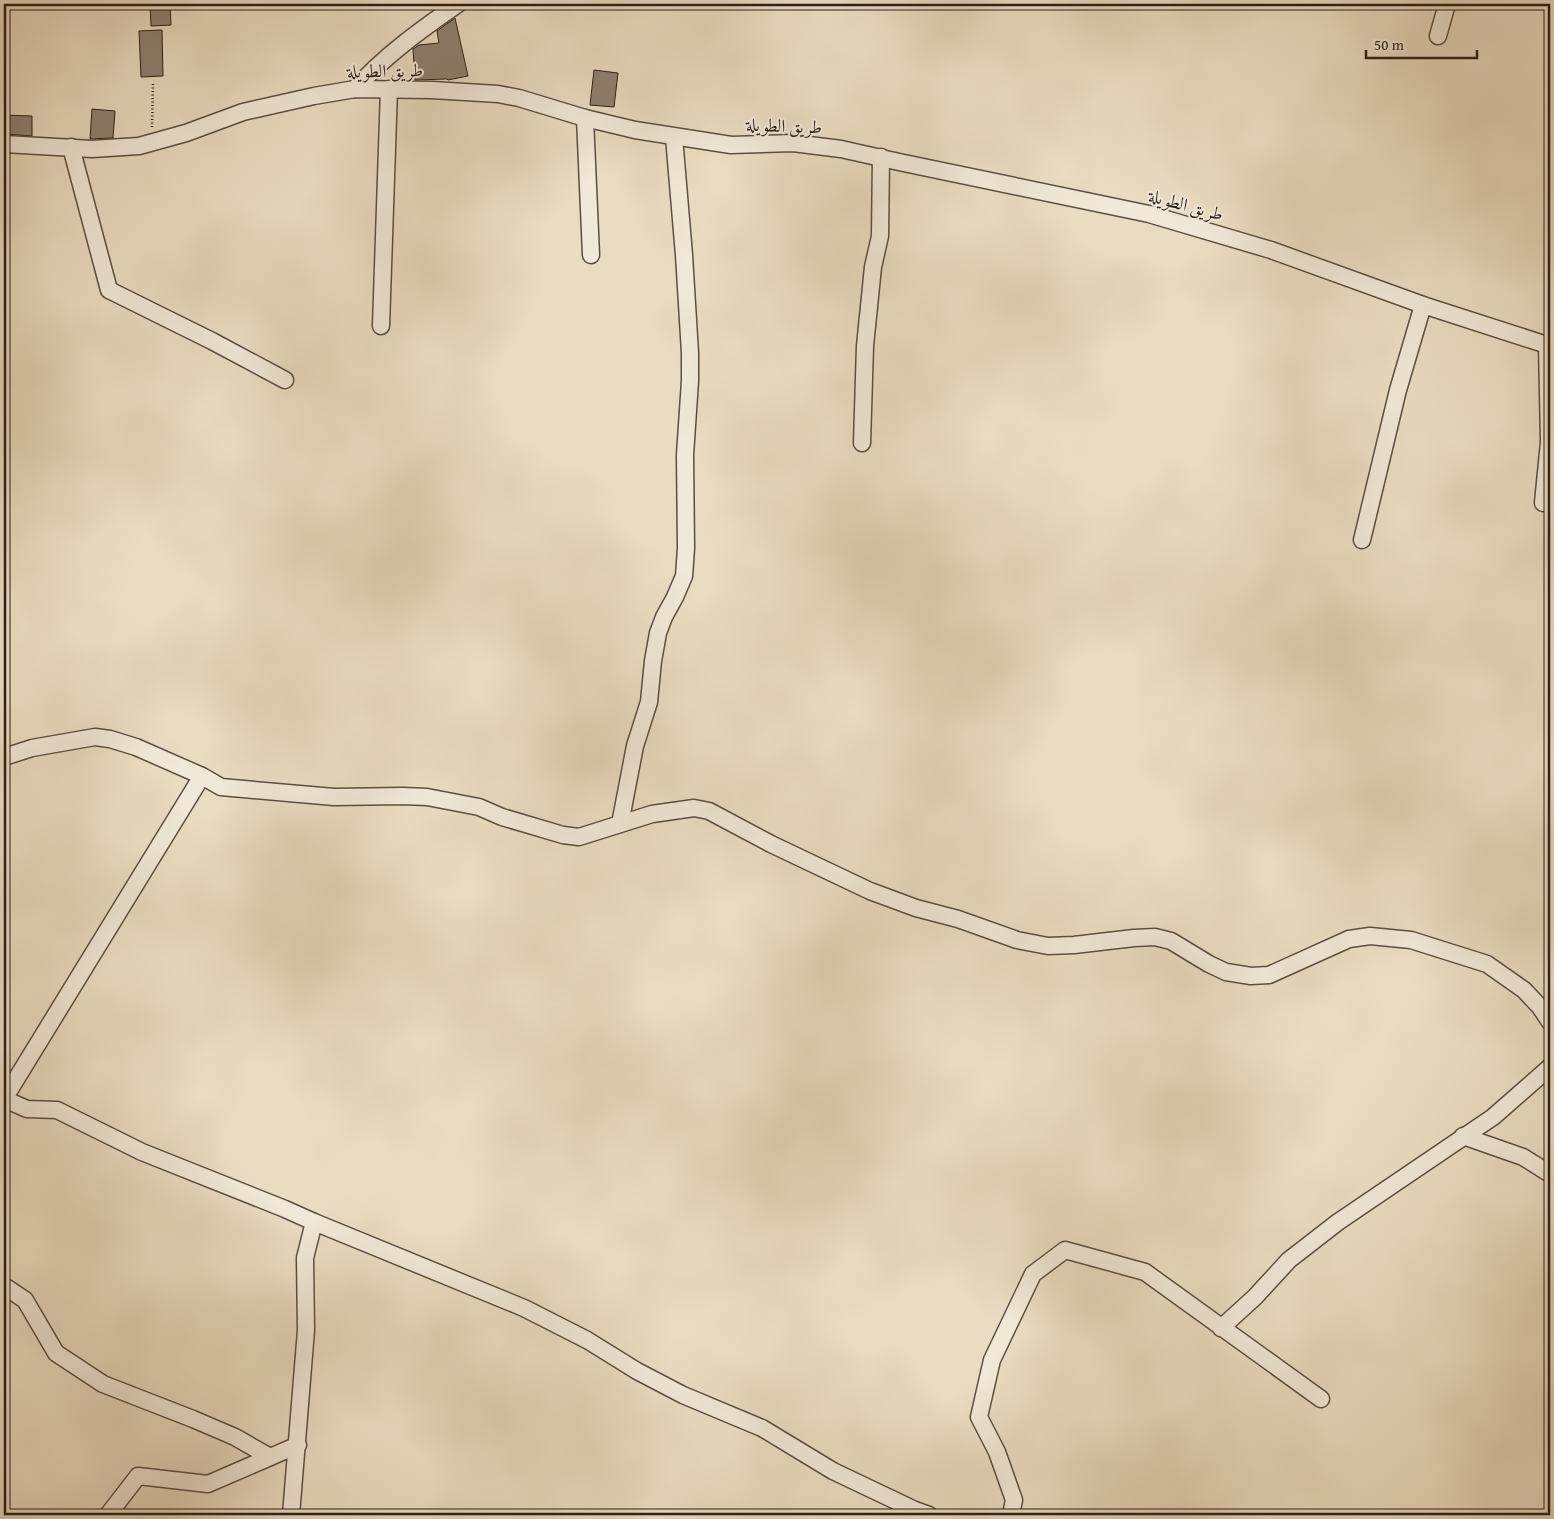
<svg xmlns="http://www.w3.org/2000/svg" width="1554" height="1519" font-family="'Gentium Book Plus',Amiri,serif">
	<rect width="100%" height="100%" fill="#eadcc1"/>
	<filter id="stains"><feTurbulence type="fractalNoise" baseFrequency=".004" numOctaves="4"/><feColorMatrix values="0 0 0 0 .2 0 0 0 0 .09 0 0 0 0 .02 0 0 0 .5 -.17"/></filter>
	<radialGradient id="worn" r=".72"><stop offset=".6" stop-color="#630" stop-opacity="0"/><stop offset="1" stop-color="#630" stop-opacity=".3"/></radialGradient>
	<g fill="#8e8171" stroke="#2b1f1a">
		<polygon points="150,4 170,4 171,25 151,26"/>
		<polygon points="455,18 468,76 448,80 447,79 415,80 413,49 419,45 439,43 437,31"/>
		<polygon points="162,30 163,76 141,77 139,31"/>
		<polygon points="594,70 618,73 614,107 590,105"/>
		<polygon points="92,109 115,111 113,138 90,139"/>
		<polygon points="4,115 32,116 32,136 4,134"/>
	</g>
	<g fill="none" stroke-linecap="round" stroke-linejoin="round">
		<g stroke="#5b4e44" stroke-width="19">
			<g id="minor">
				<polyline points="1438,36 1447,4"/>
				<path d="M 355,89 C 384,56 422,29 458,4"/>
				<polyline points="585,118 591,255"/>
				<polyline points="4,144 92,149 139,146 186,133 243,112 314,96 355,89 432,90 498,94 519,98 585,118 635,130 731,145 793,143 841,149 899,162 1149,214 1271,250 1423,305 1550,346"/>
				<polyline points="71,147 109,290 212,341 285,380"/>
				<polyline points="381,326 389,89"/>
				<polyline points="862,443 865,346 873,267 880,236 881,157"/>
				<polyline points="1543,503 1549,442 1547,345"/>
				<polyline points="1362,540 1398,390 1423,305"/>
				<polyline points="4,757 32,748 95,737 110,739 136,747 202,776 221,787 334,797 403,796 427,797 479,807 502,817 563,835 579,837 652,814 694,808 709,811 771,844 870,891 916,908 958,919 1017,940 1048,946 1074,945 1134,938 1155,937 1171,941 1209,964 1226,972 1251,976 1269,975 1349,939 1370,936 1411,940 1487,964 1524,990 1540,1007 1550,1022"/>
				<polyline points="202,776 4,1099 27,1109 57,1110 142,1152 285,1209 314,1222 524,1308 587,1340 637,1371 683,1395 762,1428 833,1471 915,1510 929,1515"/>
				<polyline points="620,824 635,746 649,702 653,661 658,633 664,617 675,597 684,576 686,548 685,455 690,381 690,353 684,255 674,137"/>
				<polyline points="1463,1136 1523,1157 1550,1174"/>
				<polyline points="4,1286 25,1300 56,1353 103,1384 193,1419 235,1437 270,1457"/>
				<polyline points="1221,1328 1255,1297 1289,1260 1338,1222 1493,1117 1550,1067"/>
				<polyline points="108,1515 138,1476 208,1484 298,1445"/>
				<polyline points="291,1515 306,1330 305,1258 314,1222"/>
				<polyline points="1011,1515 1014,1500 997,1452 979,1417 992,1360 1033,1274 1065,1250 1145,1272 1321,1399"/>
			</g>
		</g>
		<polyline stroke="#2b1f1a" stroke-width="2.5" stroke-dasharray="1 2.5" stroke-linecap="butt" points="152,127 153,84"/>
		<use href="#minor" stroke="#f1e8d7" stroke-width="16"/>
	</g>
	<g text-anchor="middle" stroke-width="4" stroke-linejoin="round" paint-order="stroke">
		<g font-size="18" fill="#2b1f1a" stroke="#f1e8d7">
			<text transform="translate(385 71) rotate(-1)" y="6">طريق الطويلة</text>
			<text transform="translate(784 126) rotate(2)" y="6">طريق الطويلة</text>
			<text transform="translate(1186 205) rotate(15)" y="6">طريق الطويلة</text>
		</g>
	</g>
	<rect width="1554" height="1519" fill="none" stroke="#eadcc1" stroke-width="20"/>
	<rect x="5" y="5" width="1544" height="1509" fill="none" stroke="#2b1f1a" stroke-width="2.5"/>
	<rect x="10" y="10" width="1534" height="1499" fill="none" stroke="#2b1f1a"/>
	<path d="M1366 50v8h111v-8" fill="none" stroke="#2b1f1a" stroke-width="2.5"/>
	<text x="1374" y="50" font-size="15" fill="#2b1f1a" stroke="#f1e8d7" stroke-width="4" paint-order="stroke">50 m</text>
	<rect width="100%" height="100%" filter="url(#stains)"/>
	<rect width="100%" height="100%" fill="url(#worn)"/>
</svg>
